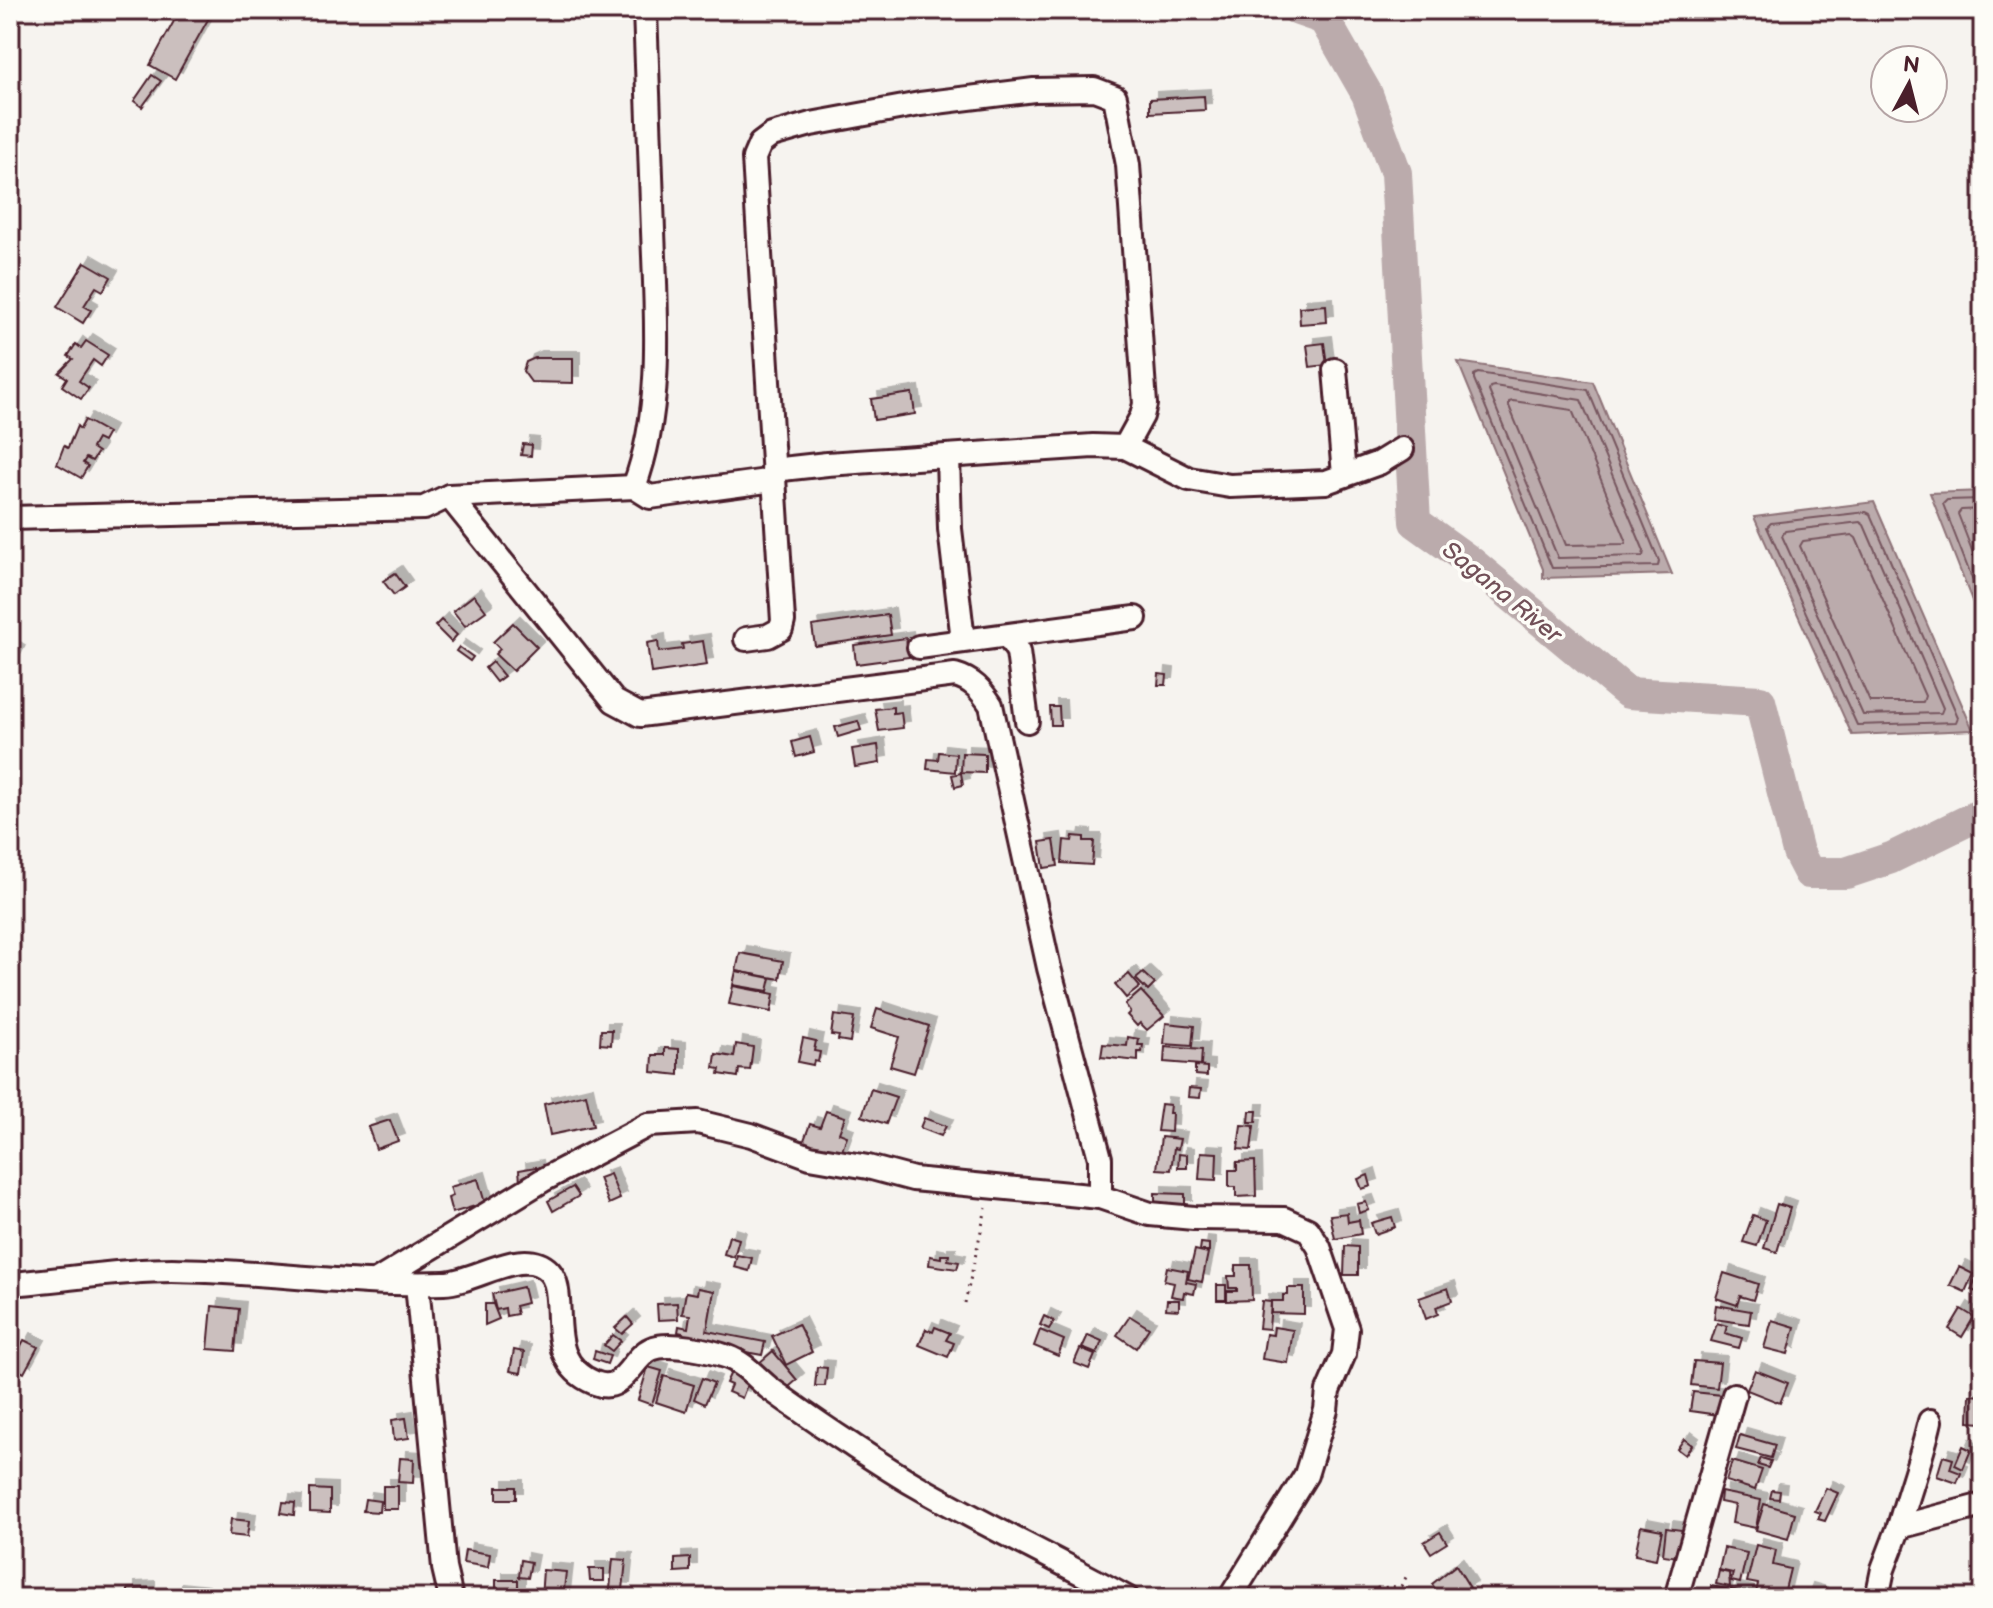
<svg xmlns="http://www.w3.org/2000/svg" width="1993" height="1608" font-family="'Balsamiq Sans',sans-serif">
	<defs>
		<filter id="shadow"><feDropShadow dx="7" dy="-7" stdDeviation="0" flood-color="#0004"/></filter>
	</defs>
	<rect width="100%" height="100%" fill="#f6f3ef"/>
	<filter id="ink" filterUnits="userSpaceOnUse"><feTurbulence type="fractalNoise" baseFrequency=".0125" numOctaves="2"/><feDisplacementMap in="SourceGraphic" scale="16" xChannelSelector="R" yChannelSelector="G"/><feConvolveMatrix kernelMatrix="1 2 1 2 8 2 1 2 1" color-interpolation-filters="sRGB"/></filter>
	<g filter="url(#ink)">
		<g fill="#bbabac" stroke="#8e7378" stroke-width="2">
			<polygon points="1458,362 1593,382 1672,574 1543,578 1543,569"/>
			<polygon points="1983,491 1983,629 1930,493"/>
			<polygon points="1874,502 1973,730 1852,735 1754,517"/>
		</g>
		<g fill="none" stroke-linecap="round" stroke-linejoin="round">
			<g stroke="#77575f" stroke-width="2">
				<polygon points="1478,373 1588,390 1659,561 1658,566 1552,568 1474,379 1474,375"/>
				<polygon points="1494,386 1581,400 1644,551 1643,556 1558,558 1489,391 1490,387"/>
				<polygon points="1513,401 1572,410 1626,540 1625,544 1566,545 1509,406 1509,402"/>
				<polyline points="1983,499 1947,500 1943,504 1983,607"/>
				<polyline points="1983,509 1961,510 1958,514 1983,579"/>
				<polygon points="1866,512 1870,514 1958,717 1956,722 1857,725 1767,527 1771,523"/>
				<polygon points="1860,522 1864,525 1943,708 1941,713 1863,715 1782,536 1785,531"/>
				<polygon points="1852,535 1856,538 1925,696 1923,702 1870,702 1800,546 1803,541"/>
			</g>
			<polyline stroke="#bbabac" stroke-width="32" points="1298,10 1324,19 1367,94 1396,173 1415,522 1472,563 1628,693 1760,701 1798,852 1809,873 1846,873 1891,858 1983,813"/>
		</g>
		<g fill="#cbbfbe" stroke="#4a1f2b" stroke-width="2" filter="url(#shadow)">
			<polygon points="165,10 178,10 173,20 163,14"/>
			<polygon points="180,10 204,10 211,14 175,79 150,65"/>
			<polygon points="152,75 161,81 142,107 134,101"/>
			<polygon points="1204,96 1205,110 1150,113 1150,99"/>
			<polygon points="85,262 111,277 103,291 96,287 84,306 91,310 83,323 57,307"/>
			<polygon points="1326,305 1327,322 1300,324 1299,307"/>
			<polygon points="86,341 108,355 101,366 93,360 79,381 89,388 81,399 62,386 67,378 59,373 73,359 68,356 76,344 81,348"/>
			<polygon points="1324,343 1327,365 1310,367 1307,345"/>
			<polygon points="535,358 573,358 573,383 531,382 523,371 526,362"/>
			<polygon points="912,393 915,414 874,420 871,399"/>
			<polygon points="85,420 108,433 103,442 97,439 92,448 98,452 92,461 86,458 83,463 88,466 81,478 57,464 64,446 68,448 77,426 80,429"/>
			<polygon points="523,444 532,445 531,456 521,455"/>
			<polygon points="395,573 405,587 394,595 383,581"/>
			<polygon points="474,595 486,611 465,626 453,611"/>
			<polygon points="888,615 891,635 815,646 812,626"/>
			<polygon points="441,620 457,635 451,642 435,626"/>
			<polygon points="513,623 537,647 513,671 495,654 500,649 493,642"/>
			<polygon points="906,638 909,657 856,664 854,645"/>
			<polygon points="658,641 659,652 683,649 682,644 703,641 707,665 651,673 647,643"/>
			<polygon points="10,647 18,652 12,664 10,663"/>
			<polygon points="459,647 473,657 470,661 456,651"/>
			<polygon points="492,662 504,676 496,682 485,668"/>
			<polygon points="1159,674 1167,675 1166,685 1158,685"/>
			<polygon points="893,707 893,713 901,712 903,728 879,731 875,709"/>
			<polygon points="1050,707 1059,707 1060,725 1051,725"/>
			<polygon points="858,721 861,730 838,737 835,727"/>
			<polygon points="810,737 814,752 796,757 792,742"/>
			<polygon points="878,745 880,763 855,767 852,749"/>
			<polygon points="939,752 956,754 955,772 927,769 928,759 938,760"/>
			<polygon points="962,753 985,754 985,773 961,772"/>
			<polygon points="961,773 963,785 955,787 952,775"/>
			<polygon points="1073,836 1084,837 1084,841 1094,841 1092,865 1062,863 1064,840 1072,841"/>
			<polygon points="1054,840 1058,866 1044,868 1040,842"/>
			<polygon points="740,953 783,961 780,979 736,971"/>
			<polygon points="736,971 771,978 768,991 733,985"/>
			<polygon points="1143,973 1155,984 1148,991 1136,979"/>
			<polygon points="1129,974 1140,987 1126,998 1115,985"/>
			<polygon points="733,986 774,994 771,1012 729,1004"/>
			<polygon points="1141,991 1164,1016 1147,1030 1140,1023 1137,1026 1127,1015 1130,1012 1125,1005"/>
			<polygon points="877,1009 929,1026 914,1073 890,1066 899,1037 871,1028"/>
			<polygon points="834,1015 854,1018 850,1042 838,1040 839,1036 831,1035"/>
			<polygon points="1166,1023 1194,1026 1192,1046 1164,1044"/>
			<polygon points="601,1030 612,1030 611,1045 600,1044"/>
			<polygon points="1128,1037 1139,1039 1138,1045 1143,1045 1142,1052 1138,1052 1138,1061 1101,1057 1103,1044 1127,1046"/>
			<polygon points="803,1038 816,1041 814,1051 820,1052 818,1062 814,1061 813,1065 798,1062"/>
			<polygon points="736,1044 753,1047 750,1070 739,1069 738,1077 719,1074 720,1069 714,1068 716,1054 734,1057"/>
			<polygon points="1165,1047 1202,1050 1201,1065 1164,1062"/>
			<polygon points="665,1048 679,1049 679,1075 652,1072 653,1055 665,1055"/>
			<polygon points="1195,1066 1207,1067 1207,1076 1195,1075"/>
			<polygon points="1189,1088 1201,1089 1200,1098 1188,1097"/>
			<polygon points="871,1089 896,1097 886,1124 862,1116"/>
			<polygon points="586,1094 593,1126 550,1135 544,1104"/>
			<polygon points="1161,1104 1170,1105 1169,1113 1172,1113 1171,1132 1157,1131"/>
			<polygon points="826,1111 845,1117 839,1133 847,1136 840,1156 803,1143 810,1124 820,1127"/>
			<polygon points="1250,1111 1257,1111 1256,1122 1249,1122"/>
			<polygon points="924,1118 946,1126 941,1136 920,1128"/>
			<polygon points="390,1120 398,1141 376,1149 368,1127"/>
			<polygon points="1241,1125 1254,1126 1251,1150 1238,1149"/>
			<polygon points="1161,1137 1180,1139 1178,1149 1174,1148 1171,1170 1157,1169"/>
			<polygon points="1201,1152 1217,1153 1216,1180 1199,1179"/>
			<polygon points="1179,1154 1187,1155 1187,1168 1178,1168"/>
			<polygon points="1255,1161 1256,1196 1236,1197 1236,1187 1229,1187 1229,1170 1237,1170 1237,1162"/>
			<polygon points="536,1167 538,1179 520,1181 519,1170"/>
			<polygon points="610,1174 620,1199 609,1204 599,1178"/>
			<polygon points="1368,1175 1371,1186 1362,1189 1358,1179"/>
			<polygon points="478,1179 485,1203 452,1213 448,1198 453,1196 450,1187"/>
			<polygon points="573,1187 579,1196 553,1211 548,1201"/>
			<polygon points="1155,1193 1185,1194 1185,1207 1155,1207"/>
			<polygon points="1366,1202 1369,1210 1359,1213 1357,1204"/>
			<polygon points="1777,1204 1790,1208 1777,1252 1764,1248"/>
			<polygon points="1347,1213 1348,1222 1359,1220 1361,1234 1335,1239 1330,1215"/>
			<polygon points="1753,1215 1766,1220 1757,1246 1743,1242"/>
			<polygon points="1392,1217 1395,1227 1375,1234 1371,1223"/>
			<polygon points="729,1236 739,1239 734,1257 724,1254"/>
			<polygon points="1201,1243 1209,1244 1209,1251 1200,1251"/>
			<polygon points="1345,1246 1358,1247 1358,1275 1344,1275"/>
			<polygon points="1195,1250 1208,1253 1202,1282 1188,1279"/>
			<polygon points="737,1255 752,1258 749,1271 734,1267"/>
			<polygon points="941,1255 949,1255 948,1260 959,1262 957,1269 929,1265 930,1256 941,1258"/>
			<polygon points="1236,1265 1251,1265 1252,1300 1227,1301 1227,1291 1237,1291 1237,1288 1229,1288 1228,1276 1236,1276"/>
			<polygon points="1167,1267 1188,1271 1186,1282 1196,1284 1194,1294 1184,1292 1183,1298 1171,1296 1174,1283 1164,1281"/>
			<polygon points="1959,1267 1973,1274 1965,1292 1950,1285"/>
			<polygon points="1724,1273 1758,1284 1753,1300 1740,1296 1737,1305 1716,1298"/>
			<polygon points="1977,1276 1983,1278 1979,1293 1971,1290"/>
			<rect x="1217" y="1285" width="9" height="15"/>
			<polygon points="523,1287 527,1303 515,1306 517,1314 506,1316 505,1308 496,1310 492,1294"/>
			<polygon points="698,1288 714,1291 707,1331 765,1342 762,1355 681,1340 683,1333 678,1332 679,1326 688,1328 690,1315 682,1314 686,1292 697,1294"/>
			<polygon points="1288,1288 1304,1288 1304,1314 1271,1313 1271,1301 1283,1301 1283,1295 1288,1295"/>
			<polygon points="1448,1288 1452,1301 1436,1307 1438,1314 1426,1319 1419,1298"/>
			<polygon points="1167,1300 1179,1300 1179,1310 1166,1309"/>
			<polygon points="1262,1301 1271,1302 1269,1329 1259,1328"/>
			<polygon points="677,1303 678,1319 658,1320 657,1304"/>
			<polygon points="485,1304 493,1304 499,1319 485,1325"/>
			<polygon points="1716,1305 1751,1311 1749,1324 1714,1319"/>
			<polygon points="212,1306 239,1309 235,1351 208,1349"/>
			<polygon points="1961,1309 1974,1317 1962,1337 1949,1329"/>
			<polygon points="1044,1316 1054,1321 1049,1329 1040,1325"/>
			<polygon points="1130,1316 1149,1328 1136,1348 1117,1335"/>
			<polygon points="627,1317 633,1324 622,1334 615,1328"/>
			<polygon points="1772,1320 1795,1327 1788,1354 1764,1348"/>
			<polygon points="1717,1323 1727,1326 1725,1333 1742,1338 1739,1348 1711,1341"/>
			<polygon points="798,1324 812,1352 786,1365 772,1336"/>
			<polygon points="935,1327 950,1333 946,1340 954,1343 948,1357 919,1345 926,1329 933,1332"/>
			<polygon points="1274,1327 1293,1330 1288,1363 1262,1359 1266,1334 1273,1335"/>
			<polygon points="1040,1330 1064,1340 1058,1356 1034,1346"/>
			<polygon points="613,1335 621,1341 612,1351 604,1345"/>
			<polygon points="1088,1335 1102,1341 1097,1354 1082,1348"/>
			<polygon points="24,1340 38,1347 24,1373 10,1366"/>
			<polygon points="1080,1349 1095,1355 1089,1369 1074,1363"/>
			<polygon points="514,1350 524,1352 521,1373 510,1371"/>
			<polygon points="595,1351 610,1356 607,1364 593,1359"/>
			<polygon points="773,1351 797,1380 783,1392 759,1363"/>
			<polygon points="1694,1361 1720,1363 1717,1388 1691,1385"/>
			<polygon points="648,1367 662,1371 652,1405 638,1400"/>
			<polygon points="817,1367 827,1368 825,1386 815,1386"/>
			<polygon points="1755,1370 1788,1383 1780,1403 1747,1390"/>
			<polygon points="731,1372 750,1377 742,1398 728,1392 731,1385 726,1383"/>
			<polygon points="664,1376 694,1385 686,1412 656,1402"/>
			<polygon points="702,1378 714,1383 705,1404 694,1399"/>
			<polygon points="1693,1392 1722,1395 1719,1415 1690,1411"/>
			<polygon points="1970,1395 1983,1396 1983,1423 1969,1422"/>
			<polygon points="406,1418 409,1438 394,1440 392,1420"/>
			<polygon points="1740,1435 1775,1445 1771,1458 1736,1449"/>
			<polygon points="1684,1439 1692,1445 1685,1455 1677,1449"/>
			<polygon points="1963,1446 1971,1450 1963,1469 1955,1465"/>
			<polygon points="1943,1456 1953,1459 1950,1469 1961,1473 1957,1483 1937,1476"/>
			<polygon points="400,1458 414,1459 413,1483 398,1482"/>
			<polygon points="1761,1458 1771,1461 1768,1468 1758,1465"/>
			<polygon points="1732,1461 1762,1470 1755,1490 1726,1481"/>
			<rect x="383" y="1486" width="15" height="23"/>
			<rect x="497" y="1487" width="19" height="12"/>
			<polygon points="1826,1488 1838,1493 1825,1521 1818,1519 1821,1513 1815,1511"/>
			<polygon points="310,1489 330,1490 330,1513 310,1512"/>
			<polygon points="1772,1490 1780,1491 1779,1499 1770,1498"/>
			<polygon points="1721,1492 1761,1500 1756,1528 1732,1523 1735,1505 1720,1502"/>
			<polygon points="365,1499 380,1501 379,1512 363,1511"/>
			<polygon points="283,1502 295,1503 294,1515 281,1513"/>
			<polygon points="1764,1504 1795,1513 1788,1539 1756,1530"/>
			<polygon points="231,1519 249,1521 247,1537 229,1535"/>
			<polygon points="1641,1526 1662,1530 1656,1559 1635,1555"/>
			<polygon points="1666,1528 1682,1530 1678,1557 1663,1555"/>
			<polygon points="1440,1532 1447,1543 1431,1553 1424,1542"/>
			<polygon points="1756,1545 1776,1550 1773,1565 1790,1569 1783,1598 1756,1592 1758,1584 1747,1582"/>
			<polygon points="1724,1548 1747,1553 1740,1583 1731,1581 1733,1573 1719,1570"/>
			<polygon points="465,1550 490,1554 488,1567 463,1563"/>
			<polygon points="690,1558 690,1571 675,1572 675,1559"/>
			<polygon points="613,1559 626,1560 623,1590 610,1589"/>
			<polygon points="521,1560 531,1562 528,1578 519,1577"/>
			<polygon points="1456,1565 1470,1588 1454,1598 1441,1598 1432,1584"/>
			<polygon points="589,1569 604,1569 604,1581 590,1581"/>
			<polygon points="543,1570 566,1572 563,1598 541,1598"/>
			<polygon points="1719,1571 1729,1573 1730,1587 1716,1584"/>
			<rect x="496" y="1580" width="22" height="12"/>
			<polygon points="1711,1586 1726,1589 1724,1598 1709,1598"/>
			<polygon points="148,1588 148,1598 128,1598 128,1589"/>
			<polygon points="1731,1589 1748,1594 1747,1598 1728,1598"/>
			<polygon points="175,1590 202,1593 202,1598 175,1598"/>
			<polygon points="1806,1590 1820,1594 1819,1598 1797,1598 1803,1598"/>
		</g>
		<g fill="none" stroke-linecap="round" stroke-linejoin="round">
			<g stroke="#4a1f2b" stroke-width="28">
				<g id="street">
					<polyline points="1335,370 1344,475"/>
					<polyline points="948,456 950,529 963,640"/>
					<polyline points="773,470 827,464 1093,446 1125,447 1189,479 1230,486 1326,482 1379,463 1402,449"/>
					<path d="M 634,487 C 664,408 656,314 653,231 C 650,158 648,84 645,10"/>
					<path d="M 449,496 L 614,701 L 640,715 L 955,675 C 973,680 981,690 991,705 L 1049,968 L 1100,1158 L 1100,1197"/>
					<polyline points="10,518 424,508 449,496 634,487 650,497 774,480"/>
					<polyline points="1008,636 1018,652 1027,721"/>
					<polyline points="746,639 768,636 781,629 783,621 754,158 760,144 772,135 811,124 920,104 1034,90 1094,89 1115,97 1128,165 1145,404 1142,416 1125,447"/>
					<polyline points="919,647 1135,618"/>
					<polyline points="377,1281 543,1180 648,1125 698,1122 751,1135 810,1157 868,1167 913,1179 1100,1197 1150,1214 1194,1218 1284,1219 1308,1230 1319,1247 1347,1329 1344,1354 1328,1391 1326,1410 1306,1475 1230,1598"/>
					<path d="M 10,1284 C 64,1280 117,1270 172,1270 C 262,1271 353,1286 444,1283 C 472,1282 512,1254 538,1264 C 581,1280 532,1358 595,1383 C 624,1395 631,1358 651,1349 C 668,1341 711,1351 728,1357 C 743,1362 757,1378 769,1388 C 794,1406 818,1423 844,1440 C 867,1455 891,1471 915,1485 C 984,1525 1057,1559 1127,1598"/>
					<polyline points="417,1284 444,1568 451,1598"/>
					<path d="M 1899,1527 C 1909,1491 1922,1457 1930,1421"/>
					<polyline points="1676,1598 1734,1395"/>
					<polyline points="1877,1598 1883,1569 1899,1527 1983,1505"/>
				</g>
			</g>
			<g stroke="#4a1f2b" stroke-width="3" stroke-dasharray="2 6" stroke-linecap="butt">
				<polyline points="965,1303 986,1208"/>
				<polyline points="1364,1598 1378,1588 1401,1586 1408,1574"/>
			</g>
			<use href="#street" stroke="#fdfcf7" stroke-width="22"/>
		</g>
	</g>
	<g text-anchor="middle" stroke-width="7" stroke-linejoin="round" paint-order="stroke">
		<g font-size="24" font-style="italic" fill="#725058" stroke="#fdfcf7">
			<text transform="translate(1502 592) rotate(39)" y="8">Sagana River</text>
		</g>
	</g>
	<rect width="1993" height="1608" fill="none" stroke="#fdfcf7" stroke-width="40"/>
	<rect x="20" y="20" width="1953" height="1568" fill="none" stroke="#4a1f2b" stroke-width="3" filter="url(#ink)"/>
	<g transform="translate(1909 84) rotate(7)"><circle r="38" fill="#fdfcf7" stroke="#b5a4a5" stroke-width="2"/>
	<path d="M0-6L14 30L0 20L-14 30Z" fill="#4a1f2b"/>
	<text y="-12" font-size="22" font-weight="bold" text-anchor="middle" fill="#4a1f2b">N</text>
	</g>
</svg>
